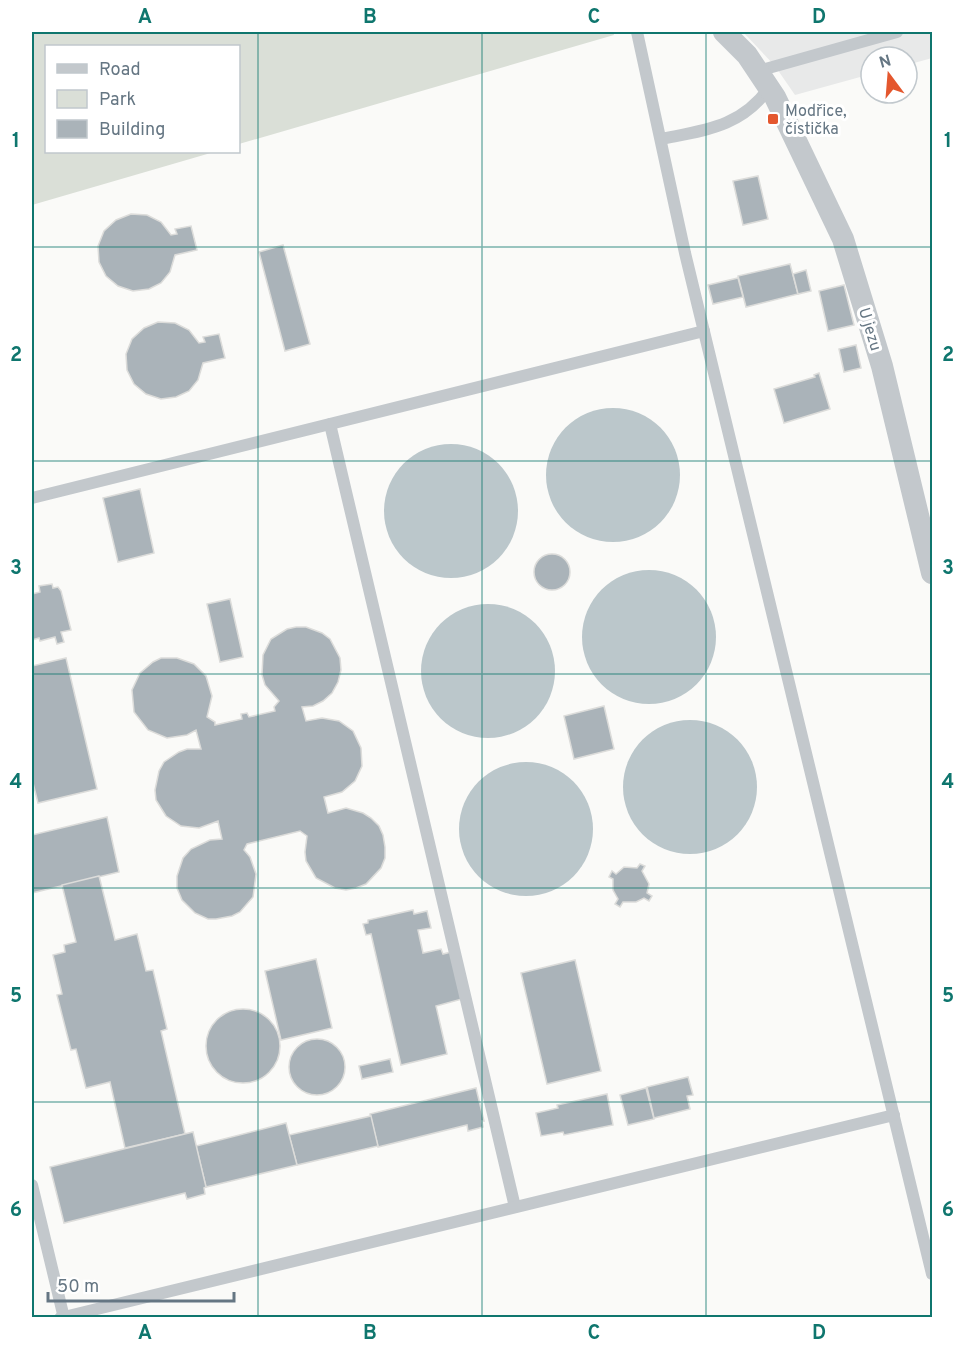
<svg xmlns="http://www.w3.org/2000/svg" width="964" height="1349" font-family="Overpass,sans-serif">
	<rect width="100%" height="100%" fill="#fafaf8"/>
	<polygon fill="#e8e9e9" points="743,32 932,32 932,58 907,65 907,57 871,57 871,74 795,95 775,66"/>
	<polygon fill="#dadfd7" points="32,32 613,32 614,35 239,144 238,46 46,46 46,152 214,152 32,205"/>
	<g fill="#bbc7cb">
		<circle cx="613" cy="475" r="67"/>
		<circle cx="451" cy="511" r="67"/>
		<circle cx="649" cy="637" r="67"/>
		<circle cx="488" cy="671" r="67"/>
		<circle cx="690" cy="787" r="67"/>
		<circle cx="526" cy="829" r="67"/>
	</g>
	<g fill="#aab3b9" stroke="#dcdcda" stroke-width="1.5">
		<polygon points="758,176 768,219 743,225 733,181"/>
		<polygon points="131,214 147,215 161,222 171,235 177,234 175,229 191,226 197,250 175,255 170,272 161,283 149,289 133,291 118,286 106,276 99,262 98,246 104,231 116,220"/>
		<polygon points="283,245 310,344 285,351 259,252"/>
		<polygon points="790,264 798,294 746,307 738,276"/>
		<polygon points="806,270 811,291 798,294 793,274"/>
		<polygon points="738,278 743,297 713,304 708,285"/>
		<polygon points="844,285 854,325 828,331 819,291"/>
		<polygon points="158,322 175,323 189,330 199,343 205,342 203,337 219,334 225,358 203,363 198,380 189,391 176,397 161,399 146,394 134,384 127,370 126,354 132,339 144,328"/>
		<polygon points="856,345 861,368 844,372 839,349"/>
		<polygon points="819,373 830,409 784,423 774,389 815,377 814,375"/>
		<polygon points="140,489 154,553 118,562 103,498"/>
		<circle cx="552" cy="572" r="18"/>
		<polygon points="52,584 53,588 58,587 61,591 71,630 61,632 64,642 57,644 55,637 40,641 39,638 32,640 32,594 40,592 39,586"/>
		<polygon points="230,599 243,657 220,662 207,604"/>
		<polygon points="296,627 306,627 322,633 330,639 340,658 341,670 338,682 332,693 323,701 313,706 302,707 306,721 322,718 339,721 353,731 361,748 362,766 355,781 342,792 324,797 328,813 346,808 363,813 371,818 379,826 383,835 385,847 385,858 381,868 366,884 356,888 346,890 335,888 316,878 306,861 305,852 307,836 300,831 247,844 244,850 250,857 256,874 253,897 240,912 232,916 216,919 208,919 195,913 182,900 177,888 177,876 183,858 191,849 210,840 222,839 218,821 199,828 181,826 166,816 156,800 155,790 159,771 164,762 179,752 187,749 201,749 196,730 187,735 167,738 148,730 134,712 132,690 140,673 153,662 161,658 177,658 194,664 206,676 212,696 207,717 215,722 215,725 242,719 241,714 247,713 249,717 275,711 274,707 279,701 265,685 262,675 263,655 271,639 287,629"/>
		<polygon points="66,658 97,789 38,803 33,783 32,784 32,666"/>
		<polygon points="604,706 614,749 574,759 564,716"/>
		<polygon points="107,817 119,872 32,893 32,835"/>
		<polygon points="640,864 645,866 642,871 649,884 647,893 652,896 649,901 644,898 636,902 623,902 620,907 615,904 618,899 613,890 613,879 609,877 612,871 616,874 624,867 637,868"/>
		<polygon points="99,876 115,940 137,934 146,971 153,970 167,1029 161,1031 185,1134 125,1148 110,1082 86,1088 76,1049 71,1050 57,995 62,994 53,955 65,952 64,945 76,942 62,885"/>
		<polygon points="413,910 414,914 427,911 431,928 418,930 423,953 441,949 443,954 451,952 462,999 436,1006 447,1054 401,1065 371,934 366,935 363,924 368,923 368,920"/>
		<polygon points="316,959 332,1028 281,1040 265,971"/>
		<polygon points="575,960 601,1071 547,1084 521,973"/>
		<circle cx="243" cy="1046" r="37"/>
		<circle cx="317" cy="1067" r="28"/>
		<polygon points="390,1059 393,1072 362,1079 359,1066"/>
		<polygon points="688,1077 693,1095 687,1096 690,1109 654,1118 647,1087"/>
		<polygon points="476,1088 484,1121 482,1121 483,1127 468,1131 467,1125 378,1147 370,1114"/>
		<polygon points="646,1088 654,1119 628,1125 620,1095"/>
		<polygon points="607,1094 613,1125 564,1135 563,1132 541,1136 536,1113 558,1108 557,1105"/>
		<polygon points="371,1116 378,1146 297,1165 289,1135"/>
		<polygon points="286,1123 297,1165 206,1187 196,1146"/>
		<polygon points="193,1132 206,1187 204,1188 205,1194 187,1199 185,1193 64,1223 50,1167"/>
	</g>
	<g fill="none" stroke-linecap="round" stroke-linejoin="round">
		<g stroke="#c3c8cc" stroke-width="12">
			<polyline points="637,32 685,253 932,1274"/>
			<polyline points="758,71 897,32"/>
			<path d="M 661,139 C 705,130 741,127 769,88"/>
			<polyline points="330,424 515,1207"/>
			<polyline points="32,498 704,331"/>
			<polyline points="32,1185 64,1318"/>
			<polyline points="60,1318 894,1115"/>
		</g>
		<polyline stroke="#c3c8cc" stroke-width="22" points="724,32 747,55 775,97 843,239 882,366 932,573"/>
	</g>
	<path fill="none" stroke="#0f766e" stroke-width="1.5" stroke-opacity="0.55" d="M 258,32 L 258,1318M 482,32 L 482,1318M 706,32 L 706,1318M 32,247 L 932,247M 32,461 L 932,461M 32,674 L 932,674M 32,888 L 932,888M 32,1102 L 932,1102"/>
	<rect fill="#e4572e" stroke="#fff" stroke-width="2" x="767" y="113" width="12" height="12" rx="3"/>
	<g text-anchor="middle" stroke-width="6" stroke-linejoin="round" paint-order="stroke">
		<g font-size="16" fill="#657683" stroke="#fff" text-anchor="start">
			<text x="785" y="116">Modřice,<tspan x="785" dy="18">čistička</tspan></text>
		</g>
		<g font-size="16" fill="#657683" stroke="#fff">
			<text transform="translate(871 329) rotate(73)" y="6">U jezu</text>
		</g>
	</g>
	<rect width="964" height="1349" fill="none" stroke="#ffffff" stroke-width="66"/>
	<rect x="45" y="45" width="195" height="108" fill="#ffffff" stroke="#c1c8cd" stroke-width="1.5"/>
	<rect x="57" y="64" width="30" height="9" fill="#c3c8cc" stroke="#c1c8cd" stroke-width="1.5"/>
	<text x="99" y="75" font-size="18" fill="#657683">Road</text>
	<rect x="57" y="90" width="30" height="18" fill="#dadfd7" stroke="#c1c8cd" stroke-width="1.5"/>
	<text x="99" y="105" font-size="18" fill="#657683">Park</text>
	<rect x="57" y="120" width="30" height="18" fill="#aab3b9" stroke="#c1c8cd" stroke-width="1.5"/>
	<text x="99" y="135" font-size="18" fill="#657683">Building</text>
	<g transform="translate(889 75) rotate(344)"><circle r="28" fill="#ffffff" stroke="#c1c8cd" stroke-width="1.5"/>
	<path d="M0-4.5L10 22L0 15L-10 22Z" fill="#e4572e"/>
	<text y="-9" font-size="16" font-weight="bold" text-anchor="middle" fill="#657683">N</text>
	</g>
	<path d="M48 1292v9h186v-9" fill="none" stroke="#657683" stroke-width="3"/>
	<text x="57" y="1292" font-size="18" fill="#657683" stroke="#ffffff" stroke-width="4.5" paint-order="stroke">50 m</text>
	<rect x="33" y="33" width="898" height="1283" fill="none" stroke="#0f766e" stroke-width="2"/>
	<g font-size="20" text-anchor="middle" font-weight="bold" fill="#0f766e">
		<text x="145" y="23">A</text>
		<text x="370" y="23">B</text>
		<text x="594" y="23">C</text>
		<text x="819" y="23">D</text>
		<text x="16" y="147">1</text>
		<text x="948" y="147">1</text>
		<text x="16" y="361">2</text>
		<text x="948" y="361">2</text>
		<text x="16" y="574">3</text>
		<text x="948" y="574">3</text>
		<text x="16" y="788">4</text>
		<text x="948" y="788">4</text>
		<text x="16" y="1002">5</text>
		<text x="948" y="1002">5</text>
		<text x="16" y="1216">6</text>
		<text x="948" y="1216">6</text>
		<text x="145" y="1339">A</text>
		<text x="370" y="1339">B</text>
		<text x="594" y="1339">C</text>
		<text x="819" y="1339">D</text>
	</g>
</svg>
